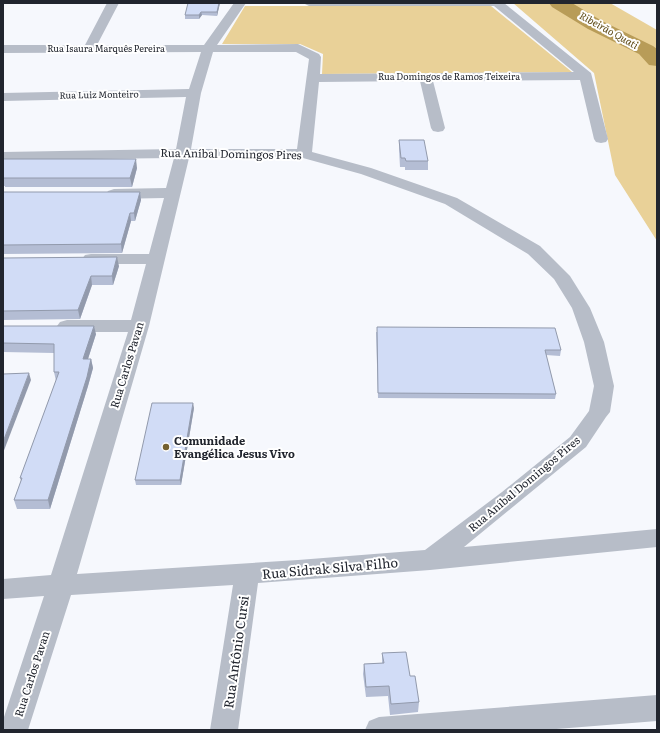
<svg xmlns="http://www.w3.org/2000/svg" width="660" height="733" font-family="Literata,serif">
	<rect width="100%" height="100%" fill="#f6f8fd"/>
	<g fill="#e9d198">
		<polygon points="513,3 610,3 657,30 657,241 615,175 594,73"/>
		<polygon points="245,6 491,6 572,72 322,74 323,54 300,44 222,44"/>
	</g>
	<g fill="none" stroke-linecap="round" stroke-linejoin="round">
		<polygon fill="#b89c58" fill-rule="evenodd" points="549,3 572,3 602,21 653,46 657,49 657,66 649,65 639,54 588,29 552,7"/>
		<g fill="#b7bdc8" fill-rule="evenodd">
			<path d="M 107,3 L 119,3 L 97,45 L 204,45 L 234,3 L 246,3 L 217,45 L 298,44 L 319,54 L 321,57 L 320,74 L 574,72 L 494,6 L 309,6 L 303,3 L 504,3 L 591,73 L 608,139 L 606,142 L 601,143 L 596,142 L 594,139 L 580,80 L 433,81 L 445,128 L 443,131 L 438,132 L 433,131 L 431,128 L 420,81 L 319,82 L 312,152 L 371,168 L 457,198 L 540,246 L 570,276 L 590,308 L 604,342 L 614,386 L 610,412 L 606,417 L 586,447 L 464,547 L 657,529 L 657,547 L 430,570 L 258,583 L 238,730 L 210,730 L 233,585 L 71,595 L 28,730 L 3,730 L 3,720 L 44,596 L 3,599 L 3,579 L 51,575 L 128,332 L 67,332 L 60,330 L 57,326 L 60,322 L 67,320 L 131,320 L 146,264 L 91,264 L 85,263 L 82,259 L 85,255 L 91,254 L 149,254 L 164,198 L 114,199 L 108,197 L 106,194 L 108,191 L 114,189 L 166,188 L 174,158 L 3,160 L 3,152 L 176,149 L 186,97 L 3,101 L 3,93 L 189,89 L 201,52 L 3,53 L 3,45 L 85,45 ZM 213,52 L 296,52 L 309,59 L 297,149 L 191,149 L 201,93 ZM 189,158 L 303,158 L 361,174 L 445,204 L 528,254 L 554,279 L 572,308 L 584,342 L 594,386 L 589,411 L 570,437 L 502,492 L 425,550 L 298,560 L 77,574 L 149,326 Z"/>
			<polygon points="657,695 657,721 544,730 365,730 369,721 379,717"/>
		</g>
	</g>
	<g fill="#b4bdd4">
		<polygon points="220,3 217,16 202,15 199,19 185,19 185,15"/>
		<polygon points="399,140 428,161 428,170 405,170 405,167 400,167 399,149"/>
		<polygon points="3,159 137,168 132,187 5,187 5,186 3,186"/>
		<polygon points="3,192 140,192 141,200 135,221 131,221 122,253 3,254"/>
		<polygon points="3,258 119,266 113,285 92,285 80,319 3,320"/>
		<polygon points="3,326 96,334 88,359 91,359 93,368 88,386 50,509 17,509 14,500 21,481 20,478 56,381 54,372 54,353 3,352"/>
		<polygon points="376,332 561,350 560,356 546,355 556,394 555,399 378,398"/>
		<polygon points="194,408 181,485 136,485 135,480"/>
		<polygon points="382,653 410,676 419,702 418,712 390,715 388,696 366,697 363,674 364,664 382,663"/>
	</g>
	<g fill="#929aac">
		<polygon points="219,3 220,3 217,16 217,12"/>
		<polygon points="201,12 202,15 199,19 199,15"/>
		<polygon points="136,159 137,168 132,187 130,178"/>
		<polygon points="140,192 141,200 135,221 134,213"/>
		<polygon points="130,213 131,221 122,253 121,244"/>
		<polygon points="117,257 119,266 113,285 112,276"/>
		<polygon points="91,276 92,285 80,319 78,310"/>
		<polygon points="94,326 96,334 85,368 83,359"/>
		<polygon points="91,359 93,368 88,386 50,509 48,500"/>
		<polygon points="29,373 31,380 3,453 3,442"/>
		<polygon points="193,403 194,408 181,485 180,480"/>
	</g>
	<g fill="#d1dcf6" stroke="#929aac">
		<polygon points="188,3 219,3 217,12 201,12 199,15 185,15"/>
		<polygon points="399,140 424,140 428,161 406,161 405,158 401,158"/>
		<polygon points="3,159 136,159 130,178 3,178 4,177 3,177"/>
		<polygon points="3,192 140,192 134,213 130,213 121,244 3,245"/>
		<polygon points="117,257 112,276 91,276 78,310 3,311 3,258"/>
		<polygon points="3,326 94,326 83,359 91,359 87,377 48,500 14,500 22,478 20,478 59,372 54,372 54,344 3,343"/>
		<polygon points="377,327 555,328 561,350 545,350 556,394 378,393"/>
		<polygon points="29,373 3,442 3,374"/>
		<polygon points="152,403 193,403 180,480 135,480"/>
		<polygon points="406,652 410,676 415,676 419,702 391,704 389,686 366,687 364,664 384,663 382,653"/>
	</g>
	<circle fill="#756130" stroke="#fff" stroke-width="1.5" cx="166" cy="447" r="4"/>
	<g text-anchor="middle" stroke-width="4" stroke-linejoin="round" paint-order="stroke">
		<g font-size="9" fill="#21252e" stroke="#fff">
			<text x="106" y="52">Rua Isaura Marquês Pereira</text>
			<text x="449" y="80">Rua Domingos de Ramos Teixeira</text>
			<text transform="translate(99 95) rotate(-1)" y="3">Rua Luiz Monteiro</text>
		</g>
		<g font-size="10" font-style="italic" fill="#5c4813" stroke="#fff">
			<text transform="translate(609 30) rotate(29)" y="4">Ribeirão Quati</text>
		</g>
		<g font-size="11" fill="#21252e" stroke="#fff">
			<text transform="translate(231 154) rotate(1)" y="4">Rua Aníbal Domingos Pires</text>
			<text transform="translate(127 365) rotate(-73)" y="4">Rua Carlos Pavan</text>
			<text transform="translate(524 484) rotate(-40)" y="4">Rua Aníbal Domingos Pires</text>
			<text transform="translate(32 674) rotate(-72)" y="4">Rua Carlos Pavan</text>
		</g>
		<g font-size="11" font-weight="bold" fill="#21252e" stroke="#fff" text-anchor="start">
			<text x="174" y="445">Comunidade<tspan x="174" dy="13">Evangélica Jesus Vivo</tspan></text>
		</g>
		<g font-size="13" fill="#21252e" stroke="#fff">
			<text transform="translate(330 568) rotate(-5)" y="5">Rua Sidrak Silva Filho</text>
			<text transform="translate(236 652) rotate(-82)" y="5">Rua Antônio Cursi</text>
		</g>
	</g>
	<rect width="660" height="733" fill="none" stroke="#21252e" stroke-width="8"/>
</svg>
